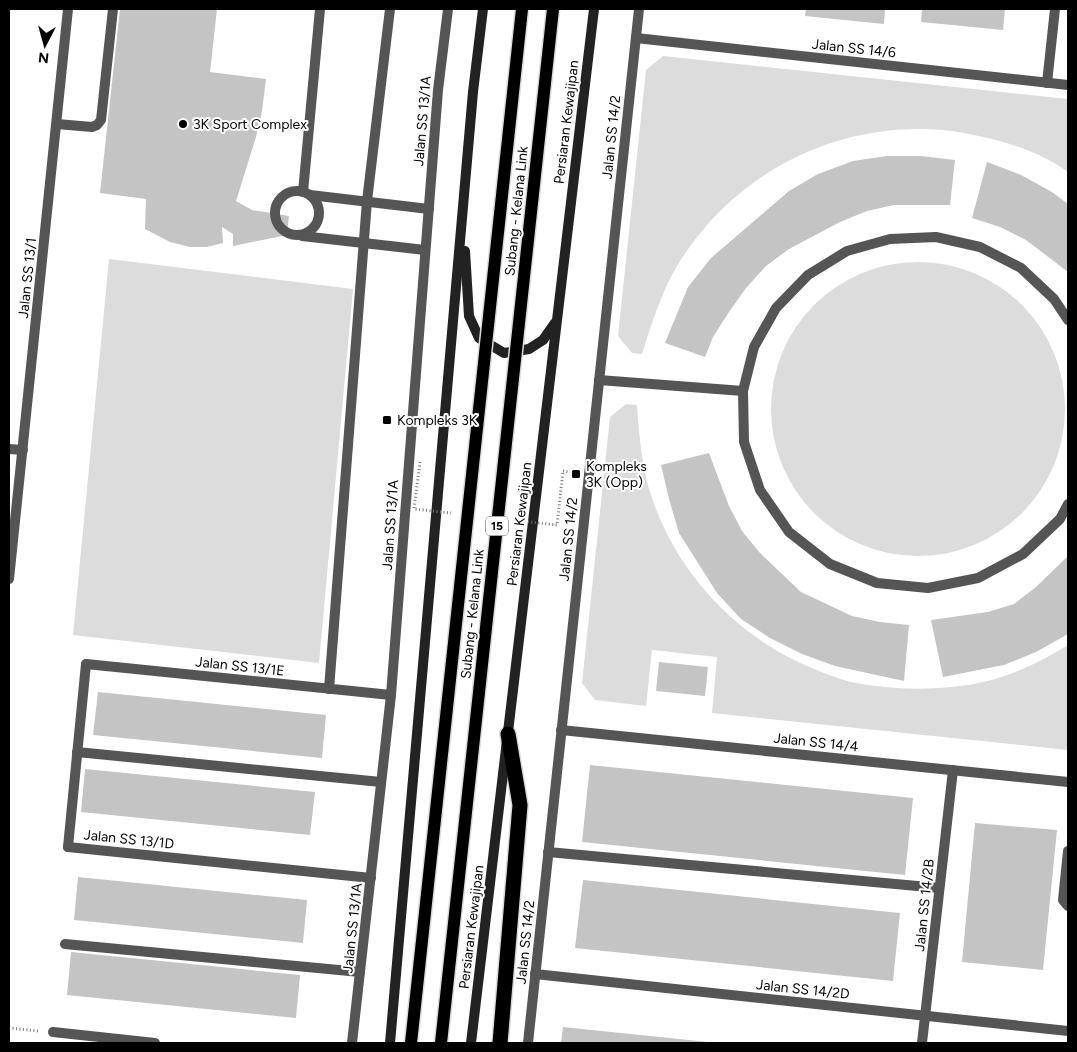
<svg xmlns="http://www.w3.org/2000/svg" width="1077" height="1052" font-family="Figtree,sans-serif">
	<rect width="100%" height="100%" fill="#fff"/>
	<g fill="#dcdcdc">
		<path d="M 663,56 L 1068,99 L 1068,172 C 1035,148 991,137 951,131 C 842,118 734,171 677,266 C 662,291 651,325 642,354 L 632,353 L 618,336 L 646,70 Z"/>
		<polygon points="109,259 353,289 319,663 73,635"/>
		<circle cx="918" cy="409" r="147"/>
		<path d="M 626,404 L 637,405 C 639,434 642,470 652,498 C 678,575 738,638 814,669 C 831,676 850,683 868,685 C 904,690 939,690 974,684 C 1008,678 1039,663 1068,645 L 1068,750 L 712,713 L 717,657 L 652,650 L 646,706 L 595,700 L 582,683 L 610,417 Z"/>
	</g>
	<g fill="#c4c4c4">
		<polygon points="120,9 217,9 210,72 266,79 262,111 256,137 236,201 252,210 289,216 287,235 233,246 233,234 222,227 223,243 207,247 190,247 170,242 145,229 146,199 100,193"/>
		<polygon points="806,9 885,9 884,24 805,16"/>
		<polygon points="922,9 1005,9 1003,30 921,22"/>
		<polygon points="887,156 921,156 955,160 950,205 894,205 867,211 840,222 789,249 766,266 746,288 729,312 713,337 705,357 665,343 688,287 711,258 789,191 818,174 853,161"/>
		<polygon points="987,162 1021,175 1052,192 1068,204 1068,272 1026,240 1000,227 972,218"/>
		<polygon points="709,453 729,506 742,531 760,553 801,592 852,616 880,622 909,625 904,681 835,666 802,654 770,638 741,619 717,593 679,533 669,499 661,465"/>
		<polygon points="1068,556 1068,634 1036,652 1004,665 943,677 931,620 988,612 1014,604 1036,587"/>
		<polygon points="659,662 708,667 705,696 656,691"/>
		<polygon points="98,692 326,715 322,758 93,735"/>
		<polygon points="590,765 913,798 905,875 582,842"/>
		<polygon points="85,769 315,792 310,835 81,812"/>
		<polygon points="975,823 1057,830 1043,970 962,962"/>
		<polygon points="78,877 307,900 303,943 74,920"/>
		<polygon points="583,880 900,913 893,981 575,948"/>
		<polygon points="71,952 300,975 296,1018 67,995"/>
		<polygon points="563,1027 708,1042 708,1043 561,1043"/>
	</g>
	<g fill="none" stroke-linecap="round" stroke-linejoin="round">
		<g stroke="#dbdbdb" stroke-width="18">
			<polyline id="motorway" points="500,1043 520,805 508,734"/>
		</g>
		<g stroke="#777" stroke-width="3" stroke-dasharray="1 2.5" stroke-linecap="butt">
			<polyline points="563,471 575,473"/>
			<polyline points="9,1028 38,1031"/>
		</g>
		<g stroke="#555" stroke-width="10">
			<polyline points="57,124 92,127 97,125 101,120 113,9"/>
			<circle cx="297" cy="213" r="22"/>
			<polyline points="303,192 320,9"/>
			<polyline points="310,195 429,209"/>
			<polyline points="302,236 425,250"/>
			<polyline points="329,689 367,201 390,9"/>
			<polyline points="77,752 381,782"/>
			<polyline points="68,847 86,664"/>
			<polyline points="1068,851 1063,900 1068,906"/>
			<polyline points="548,852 939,888"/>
			<polyline points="65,944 360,972"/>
		</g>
		<g stroke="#555" stroke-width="10">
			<polyline points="636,38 1068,85"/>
			<polyline points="1047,83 1055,9"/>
			<polyline points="1068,320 1054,299 1021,268 980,247 936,237 890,239 847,251 808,275 776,308 754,347 743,391 744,442 760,490 789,532 830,564 877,583 928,588 978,578 1023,554 1060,519 1068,504"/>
			<polyline points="599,380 743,391"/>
			<polyline points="9,449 23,450"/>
			<polyline points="9,579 68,9"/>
			<polyline points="86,664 391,695"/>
			<polyline points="561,730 1068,782"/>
			<polyline points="68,847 371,878"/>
			<polyline points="535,974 1068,1031"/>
			<polyline points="53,1032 155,1043"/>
			<polyline points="352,1043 391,695 438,90 448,9"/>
			<polyline points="528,1043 639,9"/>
			<polyline points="922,1043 953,770"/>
		</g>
		<g stroke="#222" stroke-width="10">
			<polyline points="465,251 469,316 479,338 504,353 529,349 543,340 555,323"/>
			<polyline points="390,1043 473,92 483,9"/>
			<polyline points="471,1043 594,9"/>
		</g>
		<use href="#motorway" stroke="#000" stroke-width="15"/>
		<g stroke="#dbdbdb" stroke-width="15" stroke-linecap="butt">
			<g id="primary-bridge">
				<polyline points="411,1043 522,9"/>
				<polyline points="441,1043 553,9"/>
			</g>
		</g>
		<g stroke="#777" stroke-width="3" stroke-dasharray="1 2.5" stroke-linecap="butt">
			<polyline points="420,462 414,509 451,513"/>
			<polyline points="514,520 557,525 563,471"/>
		</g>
		<use href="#primary-bridge" stroke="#000" stroke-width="12"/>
	</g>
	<g fill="#000" stroke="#fff" stroke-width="2">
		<circle cx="183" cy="124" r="5"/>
		<rect x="382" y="415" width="10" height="10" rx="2.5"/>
		<rect x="571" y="469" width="10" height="10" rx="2.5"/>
	</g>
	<g text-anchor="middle" stroke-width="4" stroke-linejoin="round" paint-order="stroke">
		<rect fill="#fff" stroke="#4c4c4c" stroke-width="1" x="486" y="516.5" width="22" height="19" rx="4"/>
		<g font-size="12" font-weight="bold" fill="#000">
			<text x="497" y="530">15</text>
		</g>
		<g font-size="14" fill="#000" stroke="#fff">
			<text transform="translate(854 48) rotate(6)" y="5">Jalan SS 14/6</text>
			<text transform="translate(422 121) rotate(-85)" y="5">Jalan SS 13/1A</text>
			<text transform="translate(566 122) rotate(-83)" y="5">Persiaran Kewajipan</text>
			<text transform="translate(611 137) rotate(-84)" y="5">Jalan SS 14/2</text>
			<text transform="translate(516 211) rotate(-84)" y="5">Subang - Kelana Link</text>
			<text transform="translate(27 278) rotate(-84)" y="5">Jalan SS 13/1</text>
			<text transform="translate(519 524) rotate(-83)" y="5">Persiaran Kewajipan</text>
			<text transform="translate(390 525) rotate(-86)" y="5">Jalan SS 13/1A</text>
			<text transform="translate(568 539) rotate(-84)" y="5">Jalan SS 14/2</text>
			<text transform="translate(472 614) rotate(-84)" y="5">Subang - Kelana Link</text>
			<text transform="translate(240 666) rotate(6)" y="5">Jalan SS 13/1E</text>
			<text transform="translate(816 742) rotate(6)" y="5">Jalan SS 14/4</text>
			<text transform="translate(129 839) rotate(6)" y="5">Jalan SS 13/1D</text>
			<text transform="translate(924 905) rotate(-84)" y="5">Jalan SS 14/2B</text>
			<text transform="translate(471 927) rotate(-83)" y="5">Persiaran Kewajipan</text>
			<text transform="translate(352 928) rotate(-84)" y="5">Jalan SS 13/1A</text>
			<text transform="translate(525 942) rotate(-84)" y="5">Jalan SS 14/2</text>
			<text transform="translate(803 989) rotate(6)" y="5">Jalan SS 14/2D</text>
		</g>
		<g font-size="14" fill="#000" stroke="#fff" text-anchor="start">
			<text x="193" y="129">3K Sport Complex</text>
			<text x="397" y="425">Kompleks 3K</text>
			<text x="586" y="471">Kompleks<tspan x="586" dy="16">3K (Opp)</tspan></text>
		</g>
	</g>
	<rect width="1077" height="1052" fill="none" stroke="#000000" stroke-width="20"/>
	<g transform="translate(45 45) rotate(186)" stroke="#ffffff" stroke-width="4" paint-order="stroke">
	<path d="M0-4L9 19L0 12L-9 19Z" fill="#000000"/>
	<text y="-8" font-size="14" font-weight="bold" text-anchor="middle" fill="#000000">N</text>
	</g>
</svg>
